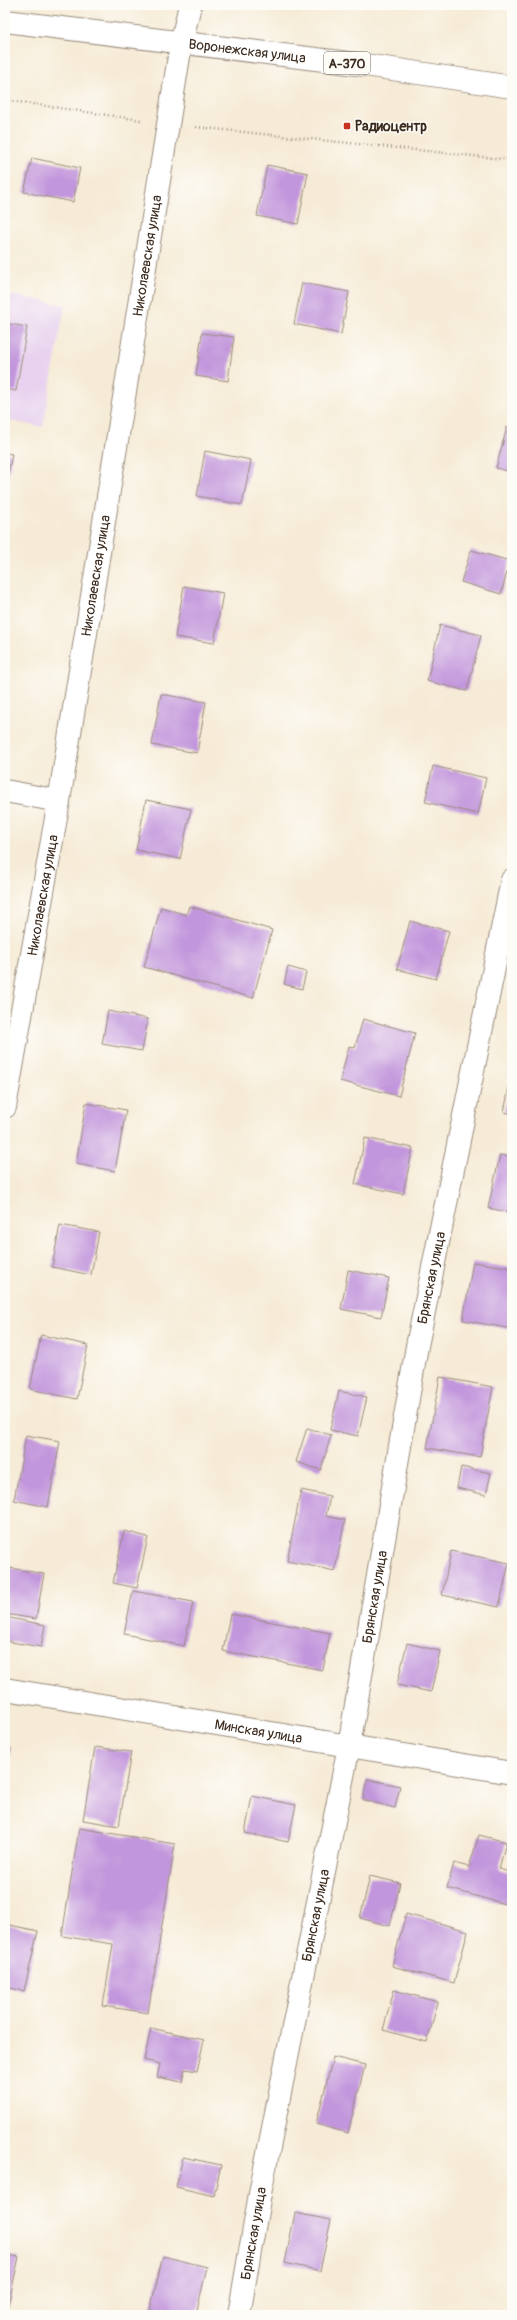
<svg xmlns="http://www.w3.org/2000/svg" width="517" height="2320" font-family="Pangolin,sans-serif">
	<rect width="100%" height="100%" fill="#fdfcf7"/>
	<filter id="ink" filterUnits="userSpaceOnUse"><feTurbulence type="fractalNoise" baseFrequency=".025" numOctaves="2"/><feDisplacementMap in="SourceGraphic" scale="8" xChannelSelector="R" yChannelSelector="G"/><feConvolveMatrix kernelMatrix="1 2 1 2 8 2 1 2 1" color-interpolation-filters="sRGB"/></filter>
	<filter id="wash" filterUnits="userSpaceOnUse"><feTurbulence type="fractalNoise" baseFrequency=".012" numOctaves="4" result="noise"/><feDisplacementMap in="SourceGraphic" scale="16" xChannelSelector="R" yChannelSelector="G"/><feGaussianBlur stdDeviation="0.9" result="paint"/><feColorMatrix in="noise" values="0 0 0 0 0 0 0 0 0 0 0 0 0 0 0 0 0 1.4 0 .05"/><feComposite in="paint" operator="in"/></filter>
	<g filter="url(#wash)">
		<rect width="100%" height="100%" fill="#f6ebd6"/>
		<polygon fill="#e8d2ef" points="5,294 65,305 43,427 5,420"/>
		<g id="blocks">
			<g fill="#c296dc">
				<polygon points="32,158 80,168 73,202 24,192"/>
				<polygon points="267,165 308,173 298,224 257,216"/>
				<polygon points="302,283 349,292 341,334 294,324"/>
				<polygon points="5,323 27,327 16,391 5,389"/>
				<polygon points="202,333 234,337 228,381 196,376"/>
				<polygon points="507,427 512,428 512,472 496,468"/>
				<polygon points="205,451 251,460 242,505 197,496"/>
				<polygon points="5,453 12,454 6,484 5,484"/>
				<polygon points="471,550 510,561 501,594 461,582"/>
				<polygon points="184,586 223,593 214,643 175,637"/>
				<polygon points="440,625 481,635 467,691 427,681"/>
				<polygon points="161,694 206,702 197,753 152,745"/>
				<polygon points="433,766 486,778 478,814 425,802"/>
				<polygon points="146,800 191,809 180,859 136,850"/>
				<polygon points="189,906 272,930 253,998 144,967 161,907 186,915"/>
				<polygon points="410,921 449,931 436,979 397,969"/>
				<polygon points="288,967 306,972 302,989 284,984"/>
				<polygon points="108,1011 148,1019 142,1051 102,1044"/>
				<polygon points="363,1019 415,1033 399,1096 340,1081 349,1046 355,1048"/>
				<polygon points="511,1078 512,1078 512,1114 504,1112"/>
				<polygon points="86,1103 126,1110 115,1171 76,1164"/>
				<polygon points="365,1138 413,1148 403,1194 355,1184"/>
				<polygon points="500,1155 512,1157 512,1213 488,1208"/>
				<polygon points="60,1225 99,1232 91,1275 52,1267"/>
				<polygon points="473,1262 512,1268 512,1329 463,1320"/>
				<polygon points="348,1270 389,1278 381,1317 341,1309"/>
				<polygon points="41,1335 88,1345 77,1399 30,1389"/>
				<polygon points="440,1377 493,1387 480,1457 427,1448"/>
				<polygon points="339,1391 367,1397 358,1436 330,1430"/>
				<polygon points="307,1428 331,1435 321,1470 296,1462"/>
				<polygon points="26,1435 60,1441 48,1507 14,1500"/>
				<polygon points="461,1467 491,1473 486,1495 457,1488"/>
				<polygon points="301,1490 330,1496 326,1516 345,1520 335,1571 287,1561"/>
				<polygon points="124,1531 148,1537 137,1588 113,1583"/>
				<polygon points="451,1551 509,1563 499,1607 442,1595"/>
				<polygon points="5,1567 44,1574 36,1619 5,1614"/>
				<polygon points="133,1591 193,1602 184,1646 124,1634"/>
				<polygon points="230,1614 330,1633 323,1670 223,1651"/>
				<polygon points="5,1617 45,1625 41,1647 5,1641"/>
				<polygon points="407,1643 440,1651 431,1692 397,1685"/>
				<polygon points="5,1747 11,1748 6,1773 5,1773"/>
				<polygon points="95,1747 131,1752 119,1826 83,1820"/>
				<polygon points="367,1779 400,1786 395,1808 363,1800"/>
				<polygon points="252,1796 296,1805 288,1842 245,1833"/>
				<polygon points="79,1828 175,1844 148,2013 103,2006 113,1944 62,1936"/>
				<polygon points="479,1835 506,1842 499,1869 512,1873 512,1906 447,1888 454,1863 469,1867"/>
				<polygon points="370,1876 400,1883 390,1926 360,1918"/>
				<polygon points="406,1914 468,1931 454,1983 392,1966"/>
				<polygon points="5,1924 38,1931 24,1991 5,1987"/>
				<polygon points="394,1990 438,2002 427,2042 383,2030"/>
				<polygon points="151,2028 204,2040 197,2071 185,2069 182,2082 157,2077 160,2064 144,2060"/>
				<polygon points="333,2057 365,2065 348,2133 316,2124"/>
				<polygon points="183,2157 221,2165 214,2196 176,2187"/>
				<polygon points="295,2213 331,2220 320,2271 285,2263"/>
				<polygon points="5,2254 19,2257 8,2306 5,2306"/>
				<polygon points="163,2256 207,2267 196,2315 171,2315 150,2310"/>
			</g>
		</g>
	</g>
	<g filter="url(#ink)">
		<use href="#blocks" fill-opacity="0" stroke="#988a7a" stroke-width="1"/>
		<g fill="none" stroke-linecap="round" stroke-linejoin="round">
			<g stroke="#988a7a" stroke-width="24">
				<g id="minor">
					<polyline points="5,791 59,801"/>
					<path id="s1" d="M 5,1107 L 59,801 L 181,44"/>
					<path id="s2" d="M 5,1689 L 512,1773"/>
					<path id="s3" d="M 239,2315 L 261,2188 L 349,1746 L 417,1346 L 512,880"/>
				</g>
			</g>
			<g stroke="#988a7a" stroke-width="24">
				<polyline id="secondary" points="181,44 190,5"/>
			</g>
			<g stroke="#988a7a" stroke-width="24">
				<g id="trunk">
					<path id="s4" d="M 5,21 L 365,65 L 512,87"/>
				</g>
			</g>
			<g stroke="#988a7a" stroke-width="2.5" stroke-dasharray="1 3" stroke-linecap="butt">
				<polyline points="5,100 141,120"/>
				<polyline points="196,127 512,160"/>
			</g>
			<use href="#minor" stroke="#fff" stroke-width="22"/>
			<use href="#secondary" stroke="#fff" stroke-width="22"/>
			<use href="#trunk" stroke="#fff" stroke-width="22"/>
		</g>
	</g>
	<rect fill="#c8321e" stroke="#fdfcf7" stroke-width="1.5" x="343" y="122" width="8" height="8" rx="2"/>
	<g text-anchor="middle" stroke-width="3" stroke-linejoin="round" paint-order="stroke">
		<rect fill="#fdfcf7" stroke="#75695f" stroke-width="1" x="324" y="52" width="46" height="22" rx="3"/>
		<g font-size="13" font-weight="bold" fill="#3b2a1e">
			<text x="347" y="68">А-370</text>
		</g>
		<g font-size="14" fill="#3b2a1e" stroke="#fdfcf7">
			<text dy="5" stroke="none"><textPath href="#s4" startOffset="244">Воронежская улица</textPath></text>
			<text dy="5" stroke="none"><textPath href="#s1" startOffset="863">Николаевская улица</textPath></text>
			<text dy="5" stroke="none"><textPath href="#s1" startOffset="539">Николаевская улица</textPath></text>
			<text dy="5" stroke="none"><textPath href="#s1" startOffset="215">Николаевская улица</textPath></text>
			<text dy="5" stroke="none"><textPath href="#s3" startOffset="1055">Брянская улица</textPath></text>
			<text dy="5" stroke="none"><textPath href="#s3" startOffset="731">Брянская улица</textPath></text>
			<text dy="5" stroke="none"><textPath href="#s2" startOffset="257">Минская улица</textPath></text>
			<text dy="5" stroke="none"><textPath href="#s3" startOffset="407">Брянская улица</textPath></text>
			<text dy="5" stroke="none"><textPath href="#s3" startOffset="83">Брянская улица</textPath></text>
		</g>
		<g font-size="14" font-weight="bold" fill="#3b2a1e" stroke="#fdfcf7" text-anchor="start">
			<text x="355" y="131">Радиоцентр</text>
		</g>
	</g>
	<rect width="517" height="2320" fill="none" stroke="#fdfcf7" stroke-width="20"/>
</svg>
